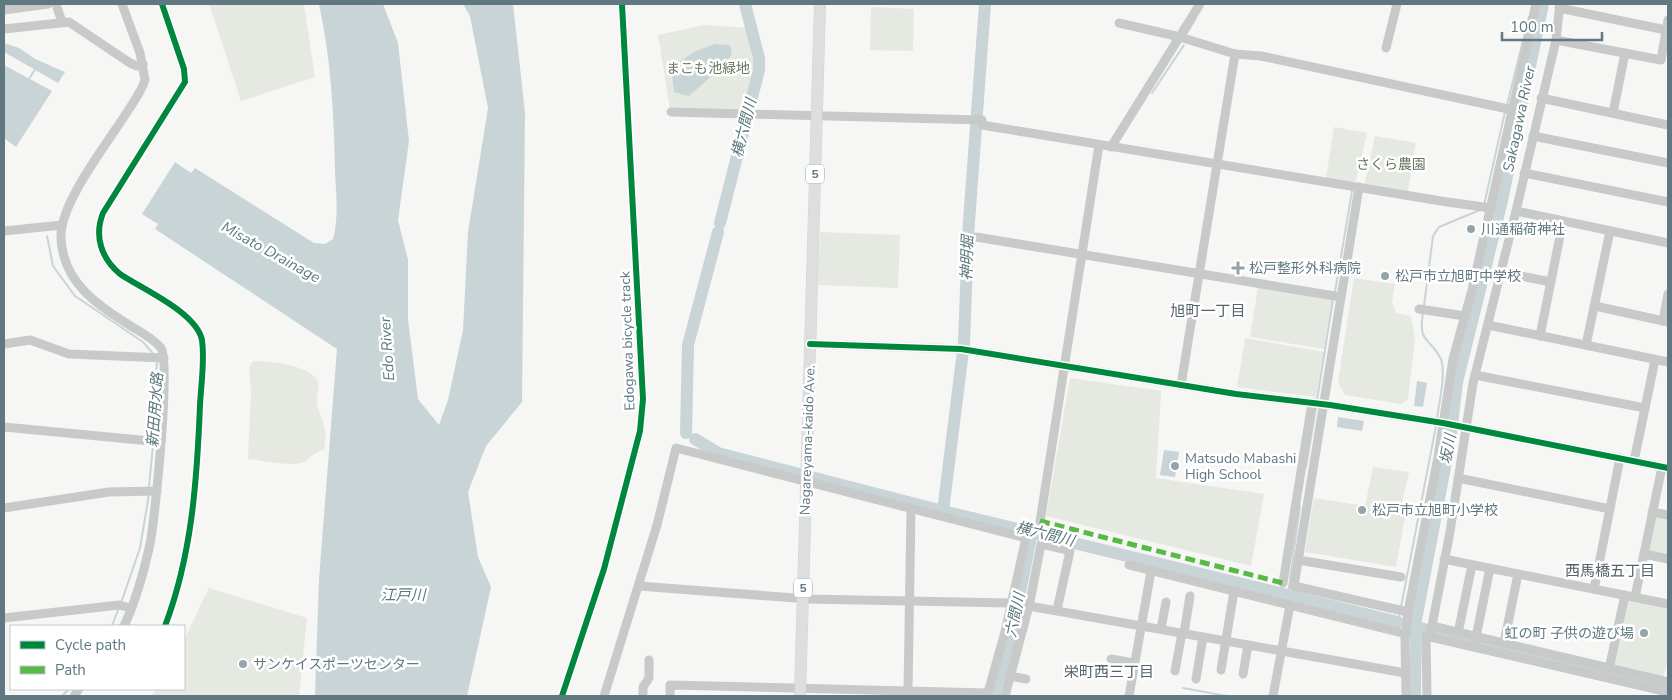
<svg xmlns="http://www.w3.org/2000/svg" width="1672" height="700" font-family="'Nunito Sans','Noto Sans JP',sans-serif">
	<rect width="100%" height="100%" fill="#f6f6f5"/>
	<g fill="#e6e8e2">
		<polygon points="209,4 304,4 315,77 241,101"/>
		<polygon points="871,7 914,9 913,51 870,50"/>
		<path d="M 704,25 L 748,28 C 760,64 755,75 746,110 L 670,109 L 658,35 Z"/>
		<polygon points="1334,127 1367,133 1356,180 1351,183 1326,178"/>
		<polygon points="1375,136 1416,143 1408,191 1364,185"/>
		<polygon points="820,232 900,235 898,288 818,285"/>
		<polygon points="1354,278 1395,284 1392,303 1396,313 1411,316 1415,340 1408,399 1401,404 1345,395 1338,382"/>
		<polygon points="1258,287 1332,299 1324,349 1250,337"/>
		<polygon points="1245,338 1324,352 1316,397 1237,387"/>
		<path d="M 253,361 C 268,361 312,365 318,382 C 320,389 314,400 318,408 C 324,423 328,433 324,449 C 314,453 311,457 304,462 C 293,467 260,460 248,459 L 251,391 L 249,367 Z"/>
		<polygon points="1070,378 1161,391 1156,478 1264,494 1251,566 1046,516"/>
		<polygon points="1373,467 1409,472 1400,511 1405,517 1396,567 1305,552 1314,498 1365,506"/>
		<polygon points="1655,515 1668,518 1668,555 1647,552"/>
		<polygon points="209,588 307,618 299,696 151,696 157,689 184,689 184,640"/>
		<polygon points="1628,600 1668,608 1668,659 1663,679 1613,667"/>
	</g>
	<g fill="#c8d4d6">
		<path d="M 319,4 L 383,4 L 398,43 L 409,141 L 398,220 L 408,260 L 408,320 L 418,399 L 439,425 L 448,400 L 463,330 L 468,232 L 488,108 L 470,16 L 463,4 L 513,4 L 525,113 L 522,402 L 486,446 L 468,492 L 478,557 L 491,587 L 467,696 L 315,696 L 319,579 L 337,349 L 155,229 L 158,224 L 142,214 L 175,162 L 191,173 L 195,168 L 314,243 L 325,244 L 333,239 C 339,217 336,193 335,171 C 334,114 331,59 319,4 Z"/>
		<polygon points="4,43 19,48 35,59 65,72 58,83 4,52"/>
		<polygon points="715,44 730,45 732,54 726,63 689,96 674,92 671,67 696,51"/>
		<polygon points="4,65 52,91 16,147 4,138"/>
		<polygon points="1417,381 1427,383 1423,407 1414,406"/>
		<polygon points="1338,417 1364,421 1362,431 1337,427"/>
		<polygon points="1164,450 1179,452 1175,477 1160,475"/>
	</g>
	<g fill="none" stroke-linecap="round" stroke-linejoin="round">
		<g stroke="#c8d4d6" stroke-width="2">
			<polyline points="1187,33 1196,18"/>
			<polyline points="29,79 36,68"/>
			<polyline points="1152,93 1184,45"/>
			<polyline points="1507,105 1529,17"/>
			<polyline points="1484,205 1505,112"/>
			<polyline points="47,236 53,266 75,296 143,342 155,356"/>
			<polyline points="1335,292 1352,191"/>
			<polyline points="1424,306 1433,236 1439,227 1480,210"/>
			<path d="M 1423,313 C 1418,343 1429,337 1440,357 C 1447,370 1439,403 1437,418"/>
			<polyline points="1317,400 1333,299"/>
			<polyline points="153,437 157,360"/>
			<polyline points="1306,467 1316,408"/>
			<polyline points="149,487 153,445"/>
			<polyline points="1288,595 1300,506"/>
			<polyline points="121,603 140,548 149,494"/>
			<polyline points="1401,607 1436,426"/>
			<polyline points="1398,622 1400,612"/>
			<polyline points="112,626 119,607"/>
			<polyline points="1183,688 1227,696"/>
			<polyline points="62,696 69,689"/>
		</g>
		<g stroke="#c8d4d6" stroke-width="12">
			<polyline points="720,223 759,70 759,58 745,4"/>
			<polyline points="686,433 688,345 718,232"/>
			<polyline points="695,439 718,453 943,511 1398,622"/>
			<polyline points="943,511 964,343 968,235 985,4"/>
			<polyline points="1416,627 1668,687"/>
			<polyline points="994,696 1013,629 1032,532"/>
			<polyline points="1415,696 1416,620 1450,441 1457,382 1501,205 1543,4"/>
		</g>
		<g stroke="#d2d4d4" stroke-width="12">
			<polyline id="major" points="800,696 820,4"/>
		</g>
		<g stroke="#c8caca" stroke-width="9">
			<polyline points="56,4 62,22"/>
			<path d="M 122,4 L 140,53 L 145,80 C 142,90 135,100 129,109 C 110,140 59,203 61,238 C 63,284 99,306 134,328 C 143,333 154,339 161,348 C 171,362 155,519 150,544 C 144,571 136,601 124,626"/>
			<polyline points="1559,8 1666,30"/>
			<polyline points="4,10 48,4"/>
			<polyline points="1119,23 1180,37 1235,54 1261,56 1513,110"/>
			<polyline points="4,29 69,22 130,63 137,66 143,64"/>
			<polyline points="1556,40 1661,60 1668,20"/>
			<polyline points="1386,48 1397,4"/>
			<polyline points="1541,98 1668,125"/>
			<polyline points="671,112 982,120"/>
			<polyline points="1613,113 1625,53"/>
			<polyline points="982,125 1447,202 1491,208"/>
			<polyline points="1533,136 1668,163"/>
			<polyline points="1111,147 1200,4"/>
			<polyline points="1524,173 1668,202"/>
			<polyline points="1359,187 1294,586 1408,612"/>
			<polyline points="1516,211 1668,243"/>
			<polyline points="4,231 62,225"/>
			<polyline points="976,237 1341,297"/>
			<polyline points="1501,272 1551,282"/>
			<polyline points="1595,306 1668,322"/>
			<polyline points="1419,309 1465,316"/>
			<polyline points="1663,321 1668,294"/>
			<polyline points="1488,325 1668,362"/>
			<polyline points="1540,336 1563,221"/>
			<polyline points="4,344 30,340 69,354 164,358"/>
			<polyline points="810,344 961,349 1236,394 1330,405 1443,423 1668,468"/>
			<polyline points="1586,345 1610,231"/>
			<polyline points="1475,375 1645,408"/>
			<polyline points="1181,385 1235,54"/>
			<polyline points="4,427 161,442"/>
			<polyline points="1634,461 1655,360"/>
			<polyline points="1662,467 1644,554 1668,559"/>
			<polyline points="1458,478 1610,509"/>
			<polyline points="4,508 109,492 157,491"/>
			<polyline points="1652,512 1668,515"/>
			<polyline points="1040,522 1099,145"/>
			<polyline points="1444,559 1668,604"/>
			<polyline points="1298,560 1401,577"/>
			<polyline points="1129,565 1406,634"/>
			<polyline points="1283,583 1312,403"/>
			<polyline points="639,586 808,599 1010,603"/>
			<polyline points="1594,589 1620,458"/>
			<polyline points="1635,597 1644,554"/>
			<polyline points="1029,606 1405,673"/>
			<polyline points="4,618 119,605 131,608"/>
			<polyline points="1432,626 1668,682"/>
			<polyline points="1161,629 1166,602"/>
			<polyline points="1184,633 1190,596"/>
			<polyline points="1458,633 1472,565"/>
			<polyline points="1430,636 1450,532 1473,383 1516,211 1556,40 1560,4"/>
			<polyline points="1475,642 1490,568"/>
			<polyline points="1504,643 1518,574"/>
			<polyline points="1111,659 1134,663"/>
			<polyline points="1609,669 1625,595"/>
			<polyline points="1221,670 1234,591"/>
			<polyline points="1175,671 1182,633"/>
			<polyline points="1243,674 1248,645"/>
			<polyline points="1010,676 1026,679"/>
			<polyline points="1196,679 1203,637"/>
			<polyline points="908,691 988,693"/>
			<polyline points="74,696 79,689"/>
			<polyline points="604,696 657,525 676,448 1026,538 1005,632 987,696"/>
			<polyline points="643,696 643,687 649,678 649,660"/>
			<polyline points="670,696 670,685 908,691 911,510"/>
			<polyline points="1005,696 1030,602 1041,544 1070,551 1057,610"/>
			<polyline points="1129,696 1151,571"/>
			<polyline points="1273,696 1290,605"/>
			<polyline points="1406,696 1405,640 1408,612 1438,457 1453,359 1472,290 1536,4"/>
			<polyline points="1427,696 1426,636 1668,692"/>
		</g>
		<use href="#major" stroke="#dddfdf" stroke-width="11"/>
		<polyline stroke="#58b947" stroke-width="5" stroke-dasharray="10 5" stroke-linecap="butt" points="1040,521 1283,583"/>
		<g stroke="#fff" stroke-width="9">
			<g id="cycleway">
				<path d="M 162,4 L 184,69 L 185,82 L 103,213 C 94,236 101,258 120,274 C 142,289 196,312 202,340 C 205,361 201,384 200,405 C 197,480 192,555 165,626"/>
				<polyline points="810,344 961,349 1236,394 1330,405 1443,423 1668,468"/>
				<polyline points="562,696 604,569 640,431 643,399 622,4"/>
			</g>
		</g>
		<use href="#cycleway" stroke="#00873e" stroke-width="6"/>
	</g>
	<g fill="#94a4aa" stroke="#fff" stroke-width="2">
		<circle cx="1471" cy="229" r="5"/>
		<path d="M1235.5 260.5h5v5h5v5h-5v5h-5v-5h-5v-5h5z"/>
		<circle cx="1385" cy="276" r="5"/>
		<circle cx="1175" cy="466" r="5"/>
		<circle cx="1362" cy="510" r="5"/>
		<circle cx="1644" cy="633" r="5"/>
		<circle cx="243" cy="664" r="5"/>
	</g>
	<g text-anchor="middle" stroke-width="5" stroke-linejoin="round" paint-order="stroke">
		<g fill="#fff" stroke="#90a0a7" stroke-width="1">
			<rect x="806" y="164.5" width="18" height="19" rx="4"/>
			<rect x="794" y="578.5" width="18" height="19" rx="4"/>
		</g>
		<g font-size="12" font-weight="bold" fill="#607881">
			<text x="815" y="178">5</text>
			<text x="803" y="592">5</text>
		</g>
		<g font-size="14" fill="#687860" stroke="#fff">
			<text x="708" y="73">まこも池緑地</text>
			<text x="1391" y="169">さくら農園</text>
		</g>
		<g font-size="14" fill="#607881" stroke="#fff" text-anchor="start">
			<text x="1481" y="234">川通稲荷神社</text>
			<text x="1249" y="273">松戸整形外科病院</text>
			<text x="1395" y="281">松戸市立旭町中学校</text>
			<text x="1185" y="463">Matsudo Mabashi<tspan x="1185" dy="16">High School</tspan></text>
			<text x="1372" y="515">松戸市立旭町小学校</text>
			<text x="1634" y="638" text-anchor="end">虹の町 子供の遊び場</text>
			<text x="253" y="669">サンケイスポーツセンター</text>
		</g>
		<g font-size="14" fill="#607881" stroke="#fff">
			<text transform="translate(627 341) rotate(-92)" y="5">Edogawa bicycle track</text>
			<text transform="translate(807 440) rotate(-88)" y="5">Nagareyama-kaido Ave.</text>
		</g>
		<g font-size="15" font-style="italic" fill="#5b787c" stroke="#fff">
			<text transform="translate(1519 119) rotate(-78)" y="5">Sakagawa River</text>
			<text transform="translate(744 128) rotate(-76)" y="5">横六間川</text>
			<text transform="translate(271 252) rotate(29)" y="5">Misato Drainage</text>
			<text transform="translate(967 258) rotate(-88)" y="5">神明堀</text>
			<text transform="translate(387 349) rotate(-94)" y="5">Edo River</text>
			<text transform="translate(155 410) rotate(-86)" y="5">新田用水路</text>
			<text transform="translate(1448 449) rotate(-80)" y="5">坂川</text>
			<text transform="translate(1045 534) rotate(14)" y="5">横六間川</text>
			<text x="403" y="600">江戸川</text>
			<text transform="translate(1015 615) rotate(-78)" y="5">六間川</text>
		</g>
		<g font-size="15" fill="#53646b" stroke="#fff">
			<text x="1208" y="316">旭町一丁目</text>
			<text x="1610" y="576">西馬橋五丁目</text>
			<text x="1109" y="677">栄町西三丁目</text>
		</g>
	</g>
	<rect width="1672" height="700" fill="none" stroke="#607881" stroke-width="10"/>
	<rect x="10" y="625" width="175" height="65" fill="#ffffff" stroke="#bfc9cd"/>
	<rect x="20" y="641" width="25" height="8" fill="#00873e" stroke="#bfc9cd"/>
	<text x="55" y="650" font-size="15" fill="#607881">Cycle path</text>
	<rect x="20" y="666" width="25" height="8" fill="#58b947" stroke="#bfc9cd"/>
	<text x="55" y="675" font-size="15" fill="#607881">Path</text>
	<path d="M1502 32v8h100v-8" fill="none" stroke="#607881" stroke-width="2.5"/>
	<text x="1510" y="32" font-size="15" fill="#607881" stroke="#ffffff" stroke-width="4" paint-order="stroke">100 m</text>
</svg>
